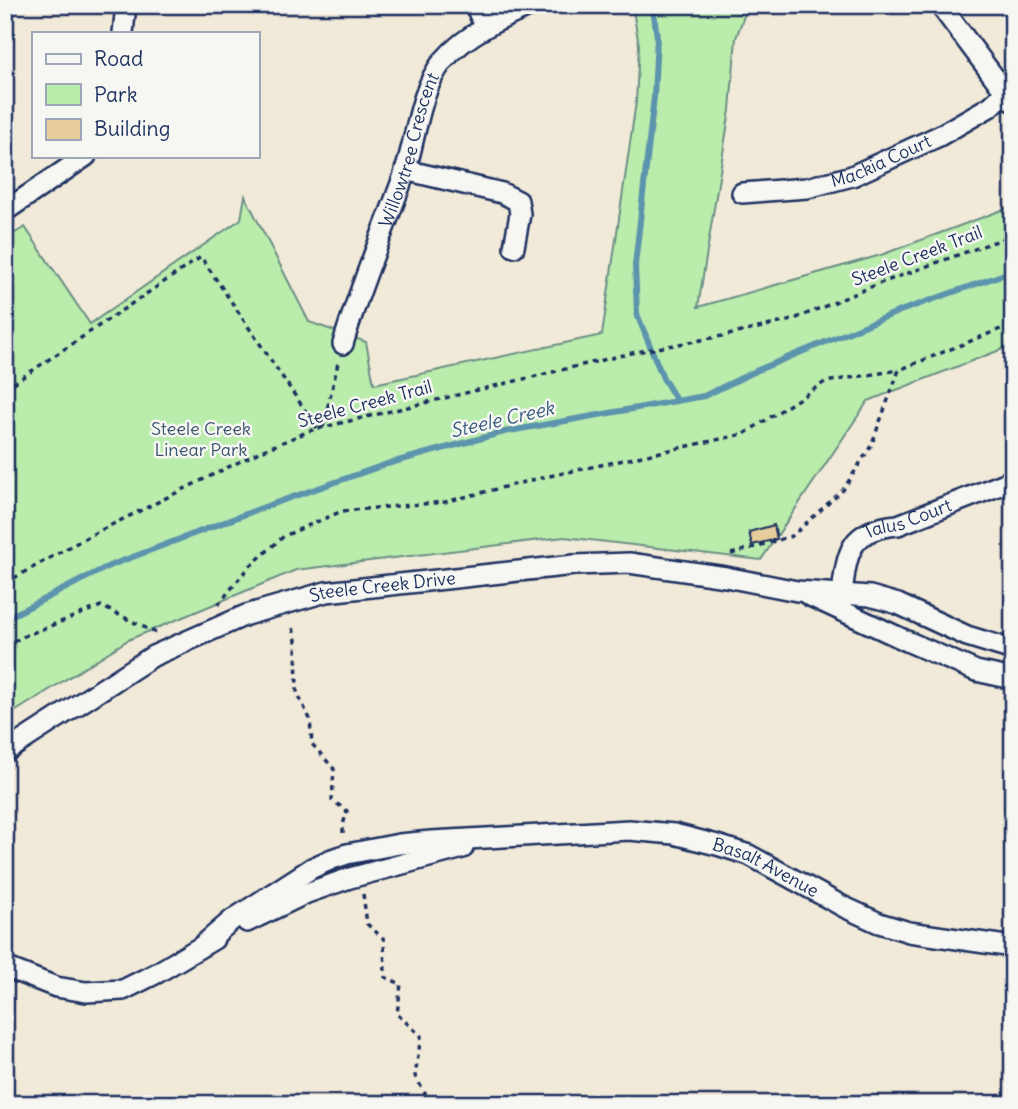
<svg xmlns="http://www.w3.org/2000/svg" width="1018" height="1109" font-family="Delius,sans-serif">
	<rect width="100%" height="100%" fill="#f2ead8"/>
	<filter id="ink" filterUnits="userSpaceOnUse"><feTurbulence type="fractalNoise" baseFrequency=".0143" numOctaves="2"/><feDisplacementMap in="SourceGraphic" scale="14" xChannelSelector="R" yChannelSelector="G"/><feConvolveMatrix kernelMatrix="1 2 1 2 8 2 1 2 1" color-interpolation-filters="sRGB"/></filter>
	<g filter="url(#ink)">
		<polygon fill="#baecac" stroke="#6a8e85" stroke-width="2" points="632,5 748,5 736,38 730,110 698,307 881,255 1013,206 1013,345 868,401 761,560 564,537 296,570 128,640 5,718 5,239 25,227 90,324 241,219 245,196 309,322 366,342 374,384 602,335 636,102 639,45"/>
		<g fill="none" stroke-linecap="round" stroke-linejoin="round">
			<g stroke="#5c94ad" stroke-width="6">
				<polyline points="653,8 657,37 654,97 635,265 637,314 663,378 677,401"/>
				<polyline points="5,619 109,566 264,507 387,464 504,432 704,396 758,370 900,311 1013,271"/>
			</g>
		</g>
		<polygon fill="#e7cd9c" stroke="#1b2f5e" stroke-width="2" points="774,525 777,539 752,545 749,532"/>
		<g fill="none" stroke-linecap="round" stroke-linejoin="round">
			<g stroke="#1b2f5e" stroke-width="24">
				<g id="minor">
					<polyline points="475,5 485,27"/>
					<polyline points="940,5 1012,101"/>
					<polyline points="123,33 126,5"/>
					<polyline points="405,170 502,193 518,201 520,214 514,247"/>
					<path id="s1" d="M 742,193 L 807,188 L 852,176 L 939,136 L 991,106 L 1005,93"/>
					<polyline points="5,211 86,156"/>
					<path id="s2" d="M 343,344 C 360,285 385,229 405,172 C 416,137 420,89 443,61 C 467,33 502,18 534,5"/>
					<path id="s3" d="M 842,594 C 847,551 850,529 898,525 L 1013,480"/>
					<polyline points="808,595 909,642 976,671 1013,679"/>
					<path id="s4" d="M 5,752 L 153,656 L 246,615 L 326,592 L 574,565 L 629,563 L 726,577 L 797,591 L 870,596 L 898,604 L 967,636 L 1013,650"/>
					<polyline points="247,922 307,893 350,878 463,848"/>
					<path id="s5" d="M 203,945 L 232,920 L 312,868 L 332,859 L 347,854 L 399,844 L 431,841 L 629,830 L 674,834 L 717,845 L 749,855 L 844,907 L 879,923 L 909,932 L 1013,947"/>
					<polyline points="5,967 56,987 86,992 123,990 157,973 214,939"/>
				</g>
			</g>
			<g stroke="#1b2f5e" stroke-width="3.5" stroke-dasharray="5 5" stroke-linecap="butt">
				<polyline points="914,5 922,15"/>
				<polyline points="5,389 201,257 317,428"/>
				<polyline points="323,427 338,363"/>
				<polyline points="731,554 792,536 843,490 871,446 899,370 1013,324"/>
				<polyline points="5,583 89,536 261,451 312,430 636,352 733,334 792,320 878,284 1013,235"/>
				<polyline points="218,605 248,568 284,536 342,511 445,502 536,479 744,434 825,382 899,370"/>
				<polyline points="293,628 296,640 297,693 310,719 312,744 334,769 332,800 347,811 343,825 343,835"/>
				<polyline points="5,646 22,637 101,606 158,634"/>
				<polyline points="363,894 367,924 384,939 385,977 401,984 397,1014 421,1036 415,1076 428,1099"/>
			</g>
			<use href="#minor" stroke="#f6f6f2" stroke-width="19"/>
		</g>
	</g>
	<g text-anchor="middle" stroke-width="5" stroke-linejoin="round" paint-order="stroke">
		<g font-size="18" fill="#1b2f5e" stroke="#f6f6f2">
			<text dy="6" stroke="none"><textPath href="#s2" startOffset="205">Willowtree Crescent</textPath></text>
			<text dy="6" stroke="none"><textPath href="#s1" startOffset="144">Mackia Court</textPath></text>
			<text transform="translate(917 256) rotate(-21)" y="6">Steele Creek Trail</text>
			<text transform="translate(365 404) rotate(-15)" y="6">Steele Creek Trail</text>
			<text dy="6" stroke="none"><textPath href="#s3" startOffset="112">Talus Court</textPath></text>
			<text dy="6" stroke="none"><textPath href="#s4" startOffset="418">Steele Creek Drive</textPath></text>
			<text dy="6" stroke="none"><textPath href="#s5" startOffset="598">Basalt Avenue</textPath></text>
		</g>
		<g font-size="18" fill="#3b556e" stroke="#f6f6f2">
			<text x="201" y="435">Steele Creek<tspan x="201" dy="21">Linear Park</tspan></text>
		</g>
		<g font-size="19" font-style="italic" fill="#36597f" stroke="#f6f6f2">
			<text transform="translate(502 419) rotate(-13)" y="7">Steele Creek</text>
		</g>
	</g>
	<rect width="1018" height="1109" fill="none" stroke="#f6f6f2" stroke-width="28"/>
	<rect x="14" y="14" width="990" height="1081" fill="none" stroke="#1b2f5e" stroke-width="2.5" filter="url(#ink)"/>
	<rect x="32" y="32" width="228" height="126" fill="#f6f6f2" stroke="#9ea6b7" stroke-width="2"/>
	<rect x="46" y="54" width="35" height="10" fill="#f6f6f2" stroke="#9ea6b7" stroke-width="2"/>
	<text x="94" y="66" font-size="21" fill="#1b2f5e">Road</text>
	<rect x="46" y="84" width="35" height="21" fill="#baecac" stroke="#9ea6b7" stroke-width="2"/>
	<text x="94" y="102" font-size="21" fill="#1b2f5e">Park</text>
	<rect x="46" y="119" width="35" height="21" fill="#e7cd9c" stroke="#9ea6b7" stroke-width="2"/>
	<text x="94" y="136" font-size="21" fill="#1b2f5e">Building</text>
</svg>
